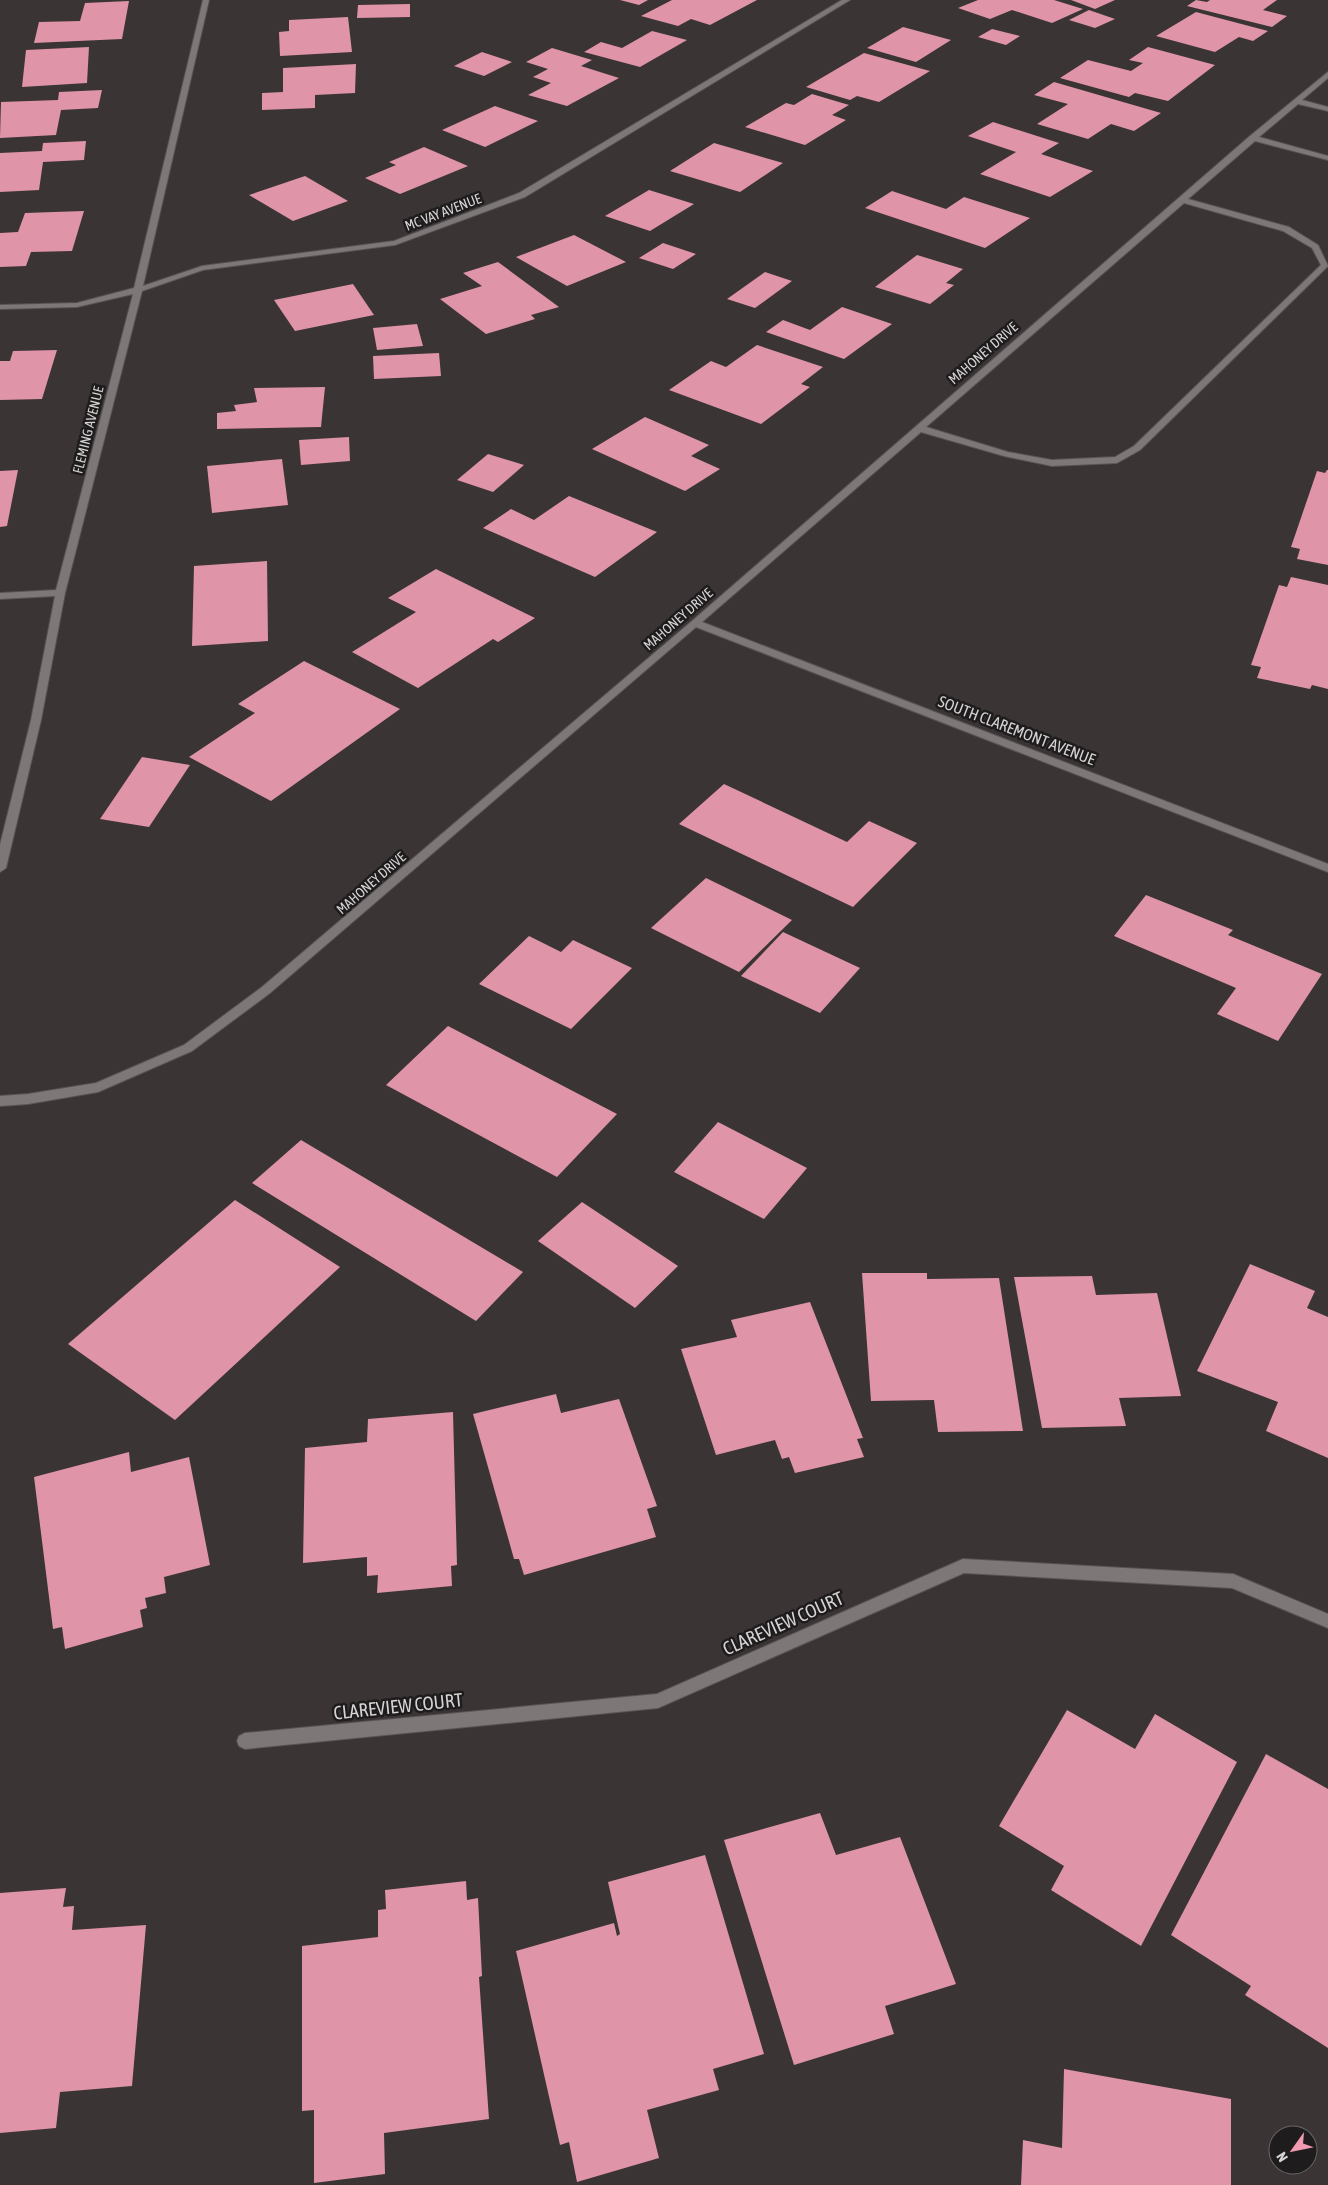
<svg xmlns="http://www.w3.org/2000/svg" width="1328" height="2185" font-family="'Asap Condensed',sans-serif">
	<rect width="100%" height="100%" fill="#3a3435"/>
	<g fill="#df94a8">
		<polygon points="620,0 648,0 639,5"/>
		<polygon points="672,0 757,0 710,25 691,19 678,26 641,16"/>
		<polygon points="978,0 1054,0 1083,9 1052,23 1012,10 990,19 958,8"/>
		<polygon points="1071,0 1115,0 1095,9"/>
		<polygon points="1196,0 1207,2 1210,0 1277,0 1263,10 1287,16 1272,27 1187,6"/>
		<polygon points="129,1 122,39 34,43 39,22 80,21 85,3"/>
		<polygon points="410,4 410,17 357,18 358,5"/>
		<polygon points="1089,10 1115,19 1095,28 1069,20"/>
		<polygon points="1196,12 1268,31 1253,41 1239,37 1215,52 1156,36"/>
		<polygon points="348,17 352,52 280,56 279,32 289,31 289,20"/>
		<polygon points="903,27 951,40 916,62 867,48"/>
		<polygon points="992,29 1020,36 1006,45 978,37"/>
		<polygon points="652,31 687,40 640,67 584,52 601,42 622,48"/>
		<polygon points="89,47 87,83 22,87 26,50"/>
		<polygon points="1148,47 1215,65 1168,101 1135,93 1129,97 1060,78 1088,60 1131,71 1143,63 1129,60"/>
		<polygon points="552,48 592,60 581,66 619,78 567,106 528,95 551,83 533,77 548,69 526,62"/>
		<polygon points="482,52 512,62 484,76 454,66"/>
		<polygon points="864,53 930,71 879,102 857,96 850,100 806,87"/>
		<polygon points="356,64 355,93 315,95 315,108 262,110 262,93 283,92 283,68"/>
		<polygon points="1054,82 1161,113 1134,131 1111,124 1088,139 1037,124 1068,104 1034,95"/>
		<polygon points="102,90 98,108 61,110 56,135 0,138 1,102 58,100 59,92"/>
		<polygon points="812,94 849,105 832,115 846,120 805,145 745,127 786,103 794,105"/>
		<polygon points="495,106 538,121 485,147 442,130"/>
		<polygon points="993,122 1059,143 1041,154 1093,171 1050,197 980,174 1016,152 968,136"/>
		<polygon points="86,141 84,160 43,162 39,190 0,192 0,153 42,151 43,143"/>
		<polygon points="714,143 783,163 740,192 670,171"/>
		<polygon points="424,147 468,166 400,194 365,178 396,165 389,162"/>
		<polygon points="305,176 348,201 293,221 249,195"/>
		<polygon points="649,190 694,204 650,231 605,216"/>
		<polygon points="892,191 946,209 964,197 1030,218 985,248 865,208"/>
		<polygon points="84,211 72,251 31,252 26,266 0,267 0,233 18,232 25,213"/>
		<polygon points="574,235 626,262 567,286 516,257"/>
		<polygon points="663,243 696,254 673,269 639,258"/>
		<polygon points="917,255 963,269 946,283 954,285 930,304 875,287"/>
		<polygon points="498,262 559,307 531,315 535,319 486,334 440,299 482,286 463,273"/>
		<polygon points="765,272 792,281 755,308 727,299"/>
		<polygon points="353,284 374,315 295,331 274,300"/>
		<polygon points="842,307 892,324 844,359 766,332 783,320 810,330"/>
		<polygon points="417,324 423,346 377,350 373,328"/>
		<polygon points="757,345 823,367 801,384 810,387 761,424 669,390 711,361 726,367"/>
		<polygon points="57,350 42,399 0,400 0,361 10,361 13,351"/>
		<polygon points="439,353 441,376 374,379 373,356"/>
		<polygon points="325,387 321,427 217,429 217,413 236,411 234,405 257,402 254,388"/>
		<polygon points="645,417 709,445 691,456 720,469 685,491 592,449"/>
		<polygon points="349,437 350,461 301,465 299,440"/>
		<polygon points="488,454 524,465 493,492 457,480"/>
		<polygon points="282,459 288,505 212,513 207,466"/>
		<polygon points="18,470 7,526 0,527 0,471"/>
		<polygon points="1327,470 1328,470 1328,565 1297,559 1300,549 1291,547 1317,471 1325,473"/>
		<polygon points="569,496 657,532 595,577 483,528 511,509 534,520"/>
		<polygon points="267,561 268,641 192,646 194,566"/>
		<polygon points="436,569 535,618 498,642 493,639 418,688 352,652 416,612 388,598"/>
		<polygon points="1291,577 1328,585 1328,689 1312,685 1310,689 1257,678 1261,667 1251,665 1279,585 1287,587"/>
		<polygon points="304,661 400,709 271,801 189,757 255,713 238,704"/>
		<polygon points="142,757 190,765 149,827 100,819"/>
		<polygon points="724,784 847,842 869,821 917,843 853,907 679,824"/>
		<polygon points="706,878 792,920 739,972 651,928"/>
		<polygon points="1146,895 1233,930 1228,935 1322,974 1278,1041 1217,1014 1236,988 1114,936"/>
		<polygon points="783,932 860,968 820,1013 741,976"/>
		<polygon points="529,936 561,952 573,940 632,968 571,1029 479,984"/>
		<polygon points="448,1026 617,1114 557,1177 386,1085"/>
		<polygon points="718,1122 807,1168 764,1219 674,1172"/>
		<polygon points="301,1140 523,1272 476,1321 252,1183"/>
		<polygon points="235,1200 340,1267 175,1420 68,1344"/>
		<polygon points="582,1202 678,1266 635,1308 538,1241"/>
		<polygon points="1250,1264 1315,1291 1307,1308 1328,1317 1328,1458 1266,1431 1278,1402 1197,1371"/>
		<polygon points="862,1273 927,1273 927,1279 999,1278 1023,1431 938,1432 934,1400 871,1401"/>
		<polygon points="1092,1276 1096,1295 1157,1293 1181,1396 1119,1398 1126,1426 1042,1428 1014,1277"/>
		<polygon points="810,1302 863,1438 857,1439 864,1457 795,1473 789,1457 782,1459 775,1440 716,1455 681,1349 737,1337 731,1320"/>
		<polygon points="556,1394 561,1413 619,1399 657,1506 647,1509 656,1537 524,1575 519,1559 514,1559 473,1414"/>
		<polygon points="453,1412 457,1565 451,1566 452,1586 377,1593 378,1575 367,1576 367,1557 303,1563 305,1448 367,1442 368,1419"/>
		<polygon points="129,1452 131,1472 189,1457 210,1565 164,1577 166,1593 145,1598 147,1608 140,1610 143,1627 65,1649 62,1627 53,1629 34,1477"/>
		<polygon points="1067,1710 1135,1749 1155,1714 1237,1762 1141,1946 1051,1890 1064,1866 999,1826"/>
		<polygon points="1266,1754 1328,1789 1328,2048 1245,1995 1251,1986 1171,1935"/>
		<polygon points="820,1813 836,1855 900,1837 956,1984 885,2006 894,2034 794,2065 724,1840"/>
		<polygon points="705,1855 764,2054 713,2069 719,2090 647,2110 659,2158 577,2182 569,2142 560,2145 516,1951 614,1923 617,1936 620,1934 608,1882"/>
		<polygon points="466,1881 467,1900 478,1898 482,1976 479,1977 489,2119 384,2133 385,2174 314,2183 314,2110 302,2111 302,1946 378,1937 378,1910 386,1909 385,1890"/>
		<polygon points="66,1888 63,1907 74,1906 72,1930 146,1925 132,2086 60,2092 56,2128 0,2133 0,1893"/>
		<polygon points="1064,2069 1231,2099 1231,2185 1021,2185 1023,2140 1062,2148"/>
	</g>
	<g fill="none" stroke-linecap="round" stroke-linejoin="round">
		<g stroke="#575354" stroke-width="2">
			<g id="minor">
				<polygon points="203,0 209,0 143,286 202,266 394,241 519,193 842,0 850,0 525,197 395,245 203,270 142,291 65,593 41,720 6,868 0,872 0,845 31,720 55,596 0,599 0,593 56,590 133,294 77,307 0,309 0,305 77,303 134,288"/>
				<path d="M 1328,72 L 1328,78 L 1302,100 L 1328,107 L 1328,111 L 1298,104 L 1259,137 L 1328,156 L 1328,160 L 1255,141 L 1188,199 L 1289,227 L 1318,245 L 1328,266 L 1140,450 L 1117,463 L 1052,466 L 1004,456 L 921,432 L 702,622 L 1328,864 L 1328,872 L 696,627 L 270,993 L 192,1051 L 98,1092 L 28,1104 L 0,1106 L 0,1096 L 28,1094 L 96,1083 L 184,1045 L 262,987 L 692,621 L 1250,136 ZM 1184,203 L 1283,231 L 1312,248 L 1321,265 L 1134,446 L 1115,457 L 1052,460 L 1008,452 L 926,427 Z"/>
				<polygon points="963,1559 1233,1574 1328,1614 1328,1628 1232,1588 964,1573 658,1708 245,1749 239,1746 237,1741 239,1736 245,1733 657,1694"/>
			</g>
		</g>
		<use href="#minor" fill="#7d7778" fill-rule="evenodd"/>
	</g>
	<g text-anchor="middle" stroke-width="5" stroke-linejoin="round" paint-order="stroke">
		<g font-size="14" fill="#d6d3d3" stroke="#1f1c1d">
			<text transform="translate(443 212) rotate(-21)" y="5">MC VAY AVENUE</text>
			<text transform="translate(983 353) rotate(-41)" y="5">MAHONEY DRIVE</text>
			<text transform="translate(88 430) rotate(-76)" y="5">FLEMING AVENUE</text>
			<text transform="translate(678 619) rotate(-41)" y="5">MAHONEY DRIVE</text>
			<text transform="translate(371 883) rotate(-41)" y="5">MAHONEY DRIVE</text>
		</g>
		<g font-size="16" fill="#d6d3d3" stroke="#1f1c1d">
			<text transform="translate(1017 730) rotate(21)" y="6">SOUTH CLAREMONT AVENUE</text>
		</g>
		<g font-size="19" fill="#d6d3d3" stroke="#1f1c1d">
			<text transform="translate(783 1623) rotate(-24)" y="7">CLAREVIEW COURT</text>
			<text transform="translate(398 1706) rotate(-6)" y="7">CLAREVIEW COURT</text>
		</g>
	</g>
	<g transform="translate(1293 2150) rotate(237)"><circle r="24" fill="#1f1c1d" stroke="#686566"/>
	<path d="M0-4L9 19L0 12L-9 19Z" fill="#f19ab1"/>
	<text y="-8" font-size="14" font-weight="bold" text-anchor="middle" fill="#d6d3d3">N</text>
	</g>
</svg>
